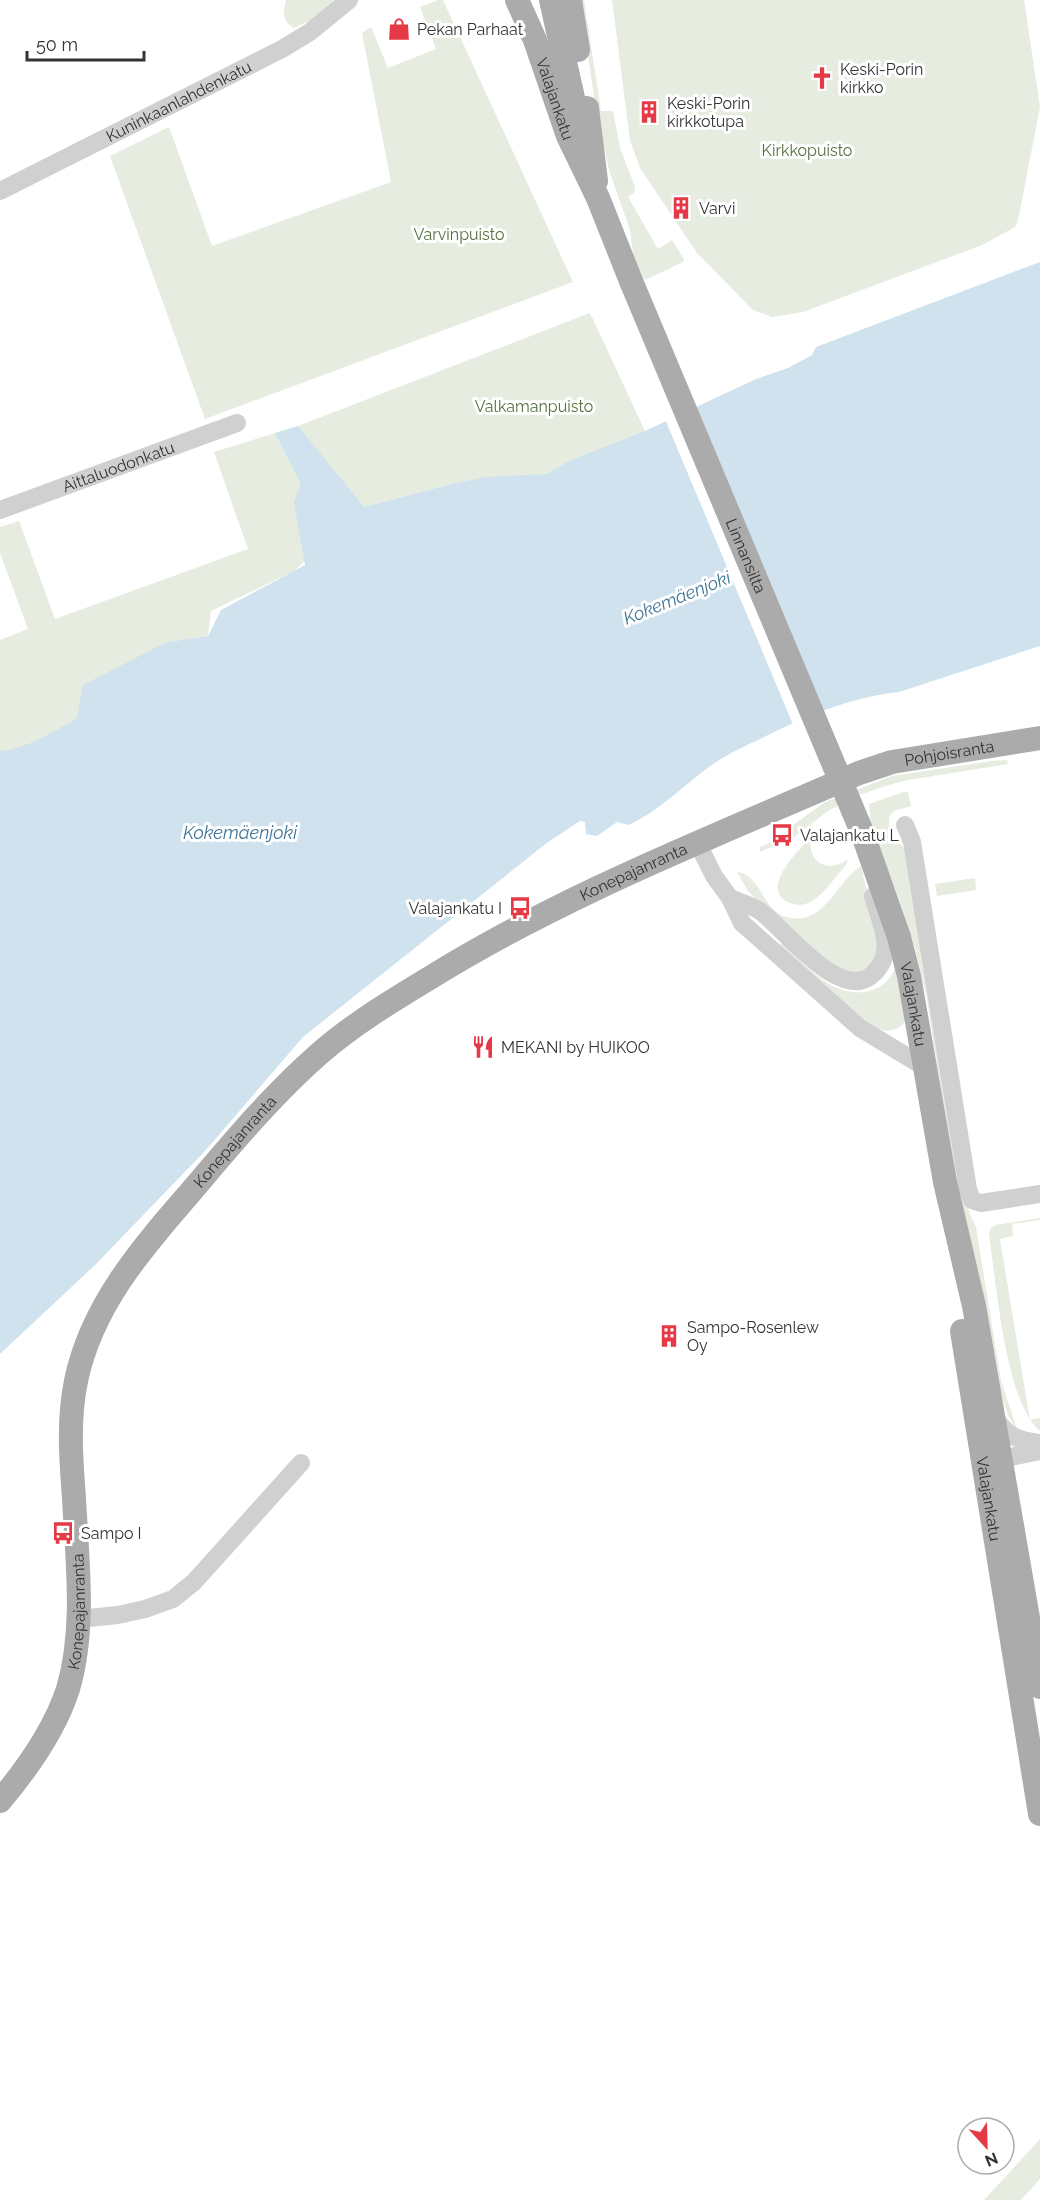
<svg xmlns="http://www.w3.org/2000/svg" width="1040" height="2200" font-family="Raleway,sans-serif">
	<rect width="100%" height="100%" fill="#fff"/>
	<g fill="#e6ecdf">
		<path d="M 286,0 L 332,0 L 333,2 L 313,19 L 294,28 C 282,22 283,11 286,0 Z"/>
		<polygon points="438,0 443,0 573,282 205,419 110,156 169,127 212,246 391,182 362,33 371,27 388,68 436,49 420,7"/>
		<polygon points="580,0 584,0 601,111 613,111 620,148 635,187 634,193 628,197 658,249 672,240 684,259 683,262 645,280 634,261 630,230 609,170 596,111"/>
		<polygon points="612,0 1024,0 1040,107 1018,220 1015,227 982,245 803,312 772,317 753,310 697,253 640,168 630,140"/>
		<polygon points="590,313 645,431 547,474 455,483 364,507 294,571 211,611 208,636 167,642 78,718 48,736 15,750 0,751 0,640 28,629 0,553 0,527 19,521 55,619 248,549 214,452 298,426"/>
		<polygon points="1007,760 1008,764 908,780 885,786 859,795 828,811 794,837 760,852 760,847 787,835 786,830 825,802 892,776 992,761"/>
		<polygon points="904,792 908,792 911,806 894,811 889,816 889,826 910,858 960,1182 969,1212 976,1227 1001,1381 1018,1432 1008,1415 1001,1395 954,1179 927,999 915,948 899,899 871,826 869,804"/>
		<path d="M 810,839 C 811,843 810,848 812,853 C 818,869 836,869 848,859 L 846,865 C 835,877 821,900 805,904 C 799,906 791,904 786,901 C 762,887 798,850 810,839 Z"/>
		<path d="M 861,866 L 880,950 L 873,965 L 863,973 L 839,971 L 770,914 L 748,891 L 737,872 C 761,875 762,908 783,916 C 823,930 835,883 861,866 Z"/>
		<polygon points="975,878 976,890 937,896 935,884"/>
		<path d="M 782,943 C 806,965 833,1000 869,991 C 883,988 890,979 896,967 L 906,1019 C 899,1033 886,1032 873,1027 L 779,946 Z"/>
		<path d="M 1040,1218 L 1040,1220 L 1012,1224 L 1013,1236 L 1000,1239 L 1030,1420 L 1040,1418 L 1040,1431 C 1005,1402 996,1281 989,1233 L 991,1228 L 996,1225 Z"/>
		<polygon points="1040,2139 1040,2179 1021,2200 984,2200"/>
	</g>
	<path fill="#cfe2ee" d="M 1040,262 L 1040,646 L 899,692 C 850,697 802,718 758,740 C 745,746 732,752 721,759 C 690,778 660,812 628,825 L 617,822 L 597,836 L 586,834 L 585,822 L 580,821 L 548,842 L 303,1037 L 205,1151 L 95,1265 L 0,1354 L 0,751 C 29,748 53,732 77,718 L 83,685 L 167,642 L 208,636 L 221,610 L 305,565 L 294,502 L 301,484 L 275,433 L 298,426 L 364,507 L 455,483 L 487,477 L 547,474 L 569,461 L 645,431 L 756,379 L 788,368 L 812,355 L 816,347 Z"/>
	<polygon fill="#fff" points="695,404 824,715 794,727 665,419"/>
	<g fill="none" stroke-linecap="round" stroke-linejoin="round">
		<g stroke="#d0d0d0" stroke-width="18">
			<path id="s1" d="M 0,191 L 282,49 L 310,32 L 349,0"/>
			<path id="s2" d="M 0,510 L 237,423"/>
			<polyline points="905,825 912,842 968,1189 972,1200 981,1203 1040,1194"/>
			<polyline points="698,844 714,876 730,898 742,923 860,1028 926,1068"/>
			<path d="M 730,898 C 739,902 751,905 760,911 C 784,928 842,1006 874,973 C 897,951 880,922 873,896"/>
			<path d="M 993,1415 C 1007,1436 1015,1440 1040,1443"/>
			<polyline points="991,1454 1001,1459 1040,1451"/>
			<polyline points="78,1619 118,1615 145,1609 173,1599 194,1582 301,1463"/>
		</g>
		<g stroke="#ababab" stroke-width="24">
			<path id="s3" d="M 517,0 L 535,40 L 568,136 L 598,198 L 631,281"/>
			<polyline points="551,0 580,129"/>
			<polyline points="570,0 578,50"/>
			<polyline points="587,108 596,181"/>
			<path id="s4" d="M 862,832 L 899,937 L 909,976 L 945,1182 L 974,1306 L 1040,1687"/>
			<path id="s5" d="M 962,1331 L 1040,1814"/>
			<path id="s6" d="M 0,1801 C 27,1769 55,1729 68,1689 C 86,1628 77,1560 74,1498 C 71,1460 68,1419 76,1381 C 91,1307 141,1249 189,1194 C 230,1146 271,1096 319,1054 C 352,1025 390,1002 428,979 C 563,895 713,837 859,773 L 892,762 L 1040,738"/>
		</g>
		<path stroke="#ababab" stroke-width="24" id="s7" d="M 631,281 L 862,832"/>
	</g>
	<defs>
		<g id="shop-bare" transform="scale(1.8)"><path d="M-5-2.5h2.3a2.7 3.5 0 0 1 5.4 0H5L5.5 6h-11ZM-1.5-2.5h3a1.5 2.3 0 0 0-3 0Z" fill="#e63946" stroke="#fff" stroke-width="2.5" paint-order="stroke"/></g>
		<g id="church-bare" transform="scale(1.8)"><path d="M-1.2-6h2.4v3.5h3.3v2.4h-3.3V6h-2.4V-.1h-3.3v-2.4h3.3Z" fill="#e63946" stroke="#fff" stroke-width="2.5" paint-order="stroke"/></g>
		<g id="building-bare" transform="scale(1.8)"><path d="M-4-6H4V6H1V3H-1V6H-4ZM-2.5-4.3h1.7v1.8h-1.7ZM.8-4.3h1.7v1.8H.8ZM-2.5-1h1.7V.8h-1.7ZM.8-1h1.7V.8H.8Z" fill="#e63946" stroke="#fff" stroke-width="2.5" paint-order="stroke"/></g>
		<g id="bus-bare" transform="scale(1.8)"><path d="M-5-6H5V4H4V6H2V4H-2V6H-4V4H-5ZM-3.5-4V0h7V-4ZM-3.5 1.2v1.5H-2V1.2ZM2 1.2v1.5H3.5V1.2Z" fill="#e63946" stroke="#fff" stroke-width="2.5" paint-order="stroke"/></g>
		<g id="restaurant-bare" transform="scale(1.8)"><path d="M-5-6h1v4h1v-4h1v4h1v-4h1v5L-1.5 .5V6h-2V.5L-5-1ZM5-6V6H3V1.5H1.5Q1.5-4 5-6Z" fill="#e63946" stroke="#fff" stroke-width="2.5" paint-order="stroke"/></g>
	</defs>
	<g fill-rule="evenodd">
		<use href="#shop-bare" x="399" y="29"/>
		<use href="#church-bare" x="822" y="78"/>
		<use href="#building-bare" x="649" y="112"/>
		<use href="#building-bare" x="681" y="208"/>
		<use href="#bus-bare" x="782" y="835"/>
		<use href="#bus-bare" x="520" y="908"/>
		<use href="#restaurant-bare" x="483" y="1047"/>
		<use href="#building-bare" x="669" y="1336"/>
		<use href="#bus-bare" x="63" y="1533"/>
	</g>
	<g text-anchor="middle" stroke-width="6" stroke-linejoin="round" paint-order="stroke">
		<g font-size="16" fill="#333" stroke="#fff" text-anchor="start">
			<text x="417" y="35">Pekan Parhaat</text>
			<text x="840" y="75">Keski-Porin<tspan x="840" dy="18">kirkko</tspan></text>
			<text x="667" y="109">Keski-Porin<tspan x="667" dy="18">kirkkotupa</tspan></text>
			<text x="699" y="214">Varvi</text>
			<text x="800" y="841">Valajankatu L</text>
			<text x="502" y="914" text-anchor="end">Valajankatu I</text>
			<text x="501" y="1053">MEKANI by HUIKOO</text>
			<text x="687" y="1333">Sampo-Rosenlew<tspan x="687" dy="18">Oy</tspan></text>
			<text x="81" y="1539">Sampo I</text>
		</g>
		<g font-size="16" fill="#333" stroke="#fff">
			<text dy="6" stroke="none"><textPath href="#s3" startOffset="106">Valajankatu</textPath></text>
			<text dy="6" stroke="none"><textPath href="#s1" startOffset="200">Kuninkaanlahdenkatu</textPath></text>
			<text dy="6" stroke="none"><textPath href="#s2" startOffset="126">Aittaluodonkatu</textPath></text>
			<text dy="6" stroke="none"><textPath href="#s7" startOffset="298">Linnansilta</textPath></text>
			<text dy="6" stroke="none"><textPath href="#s6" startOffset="1557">Pohjoisranta</textPath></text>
			<text dy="6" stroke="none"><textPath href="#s6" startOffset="1218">Konepajanranta</textPath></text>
			<text dy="6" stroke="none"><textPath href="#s4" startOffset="180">Valajankatu</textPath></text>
			<text dy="6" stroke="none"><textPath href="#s6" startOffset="732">Konepajanranta</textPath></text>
			<text dy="6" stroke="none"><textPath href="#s5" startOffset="170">Valajankatu</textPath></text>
			<text dy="6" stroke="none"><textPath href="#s6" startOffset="210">Konepajanranta</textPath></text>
		</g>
		<g font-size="16" fill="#56703f" stroke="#fff">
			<text x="807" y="156">Kirkkopuisto</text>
			<text x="459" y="240">Varvinpuisto</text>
			<text x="534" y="412">Valkamanpuisto</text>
		</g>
		<g font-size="18" font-style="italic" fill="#3f7597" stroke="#fff">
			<text transform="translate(677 598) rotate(-22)" y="6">Kokemäenjoki</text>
			<text x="240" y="839">Kokemäenjoki</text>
		</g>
	</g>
	<g transform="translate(986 2146) rotate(158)"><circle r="28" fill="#ffffff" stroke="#adadad" stroke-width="1.5"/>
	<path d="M0-4.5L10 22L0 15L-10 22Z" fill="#e63946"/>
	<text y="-9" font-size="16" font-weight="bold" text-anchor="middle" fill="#333333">N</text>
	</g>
	<path d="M27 51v9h117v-9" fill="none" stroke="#333333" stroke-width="3"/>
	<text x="36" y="51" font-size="18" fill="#333333" stroke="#ffffff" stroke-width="4.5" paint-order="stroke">50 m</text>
</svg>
